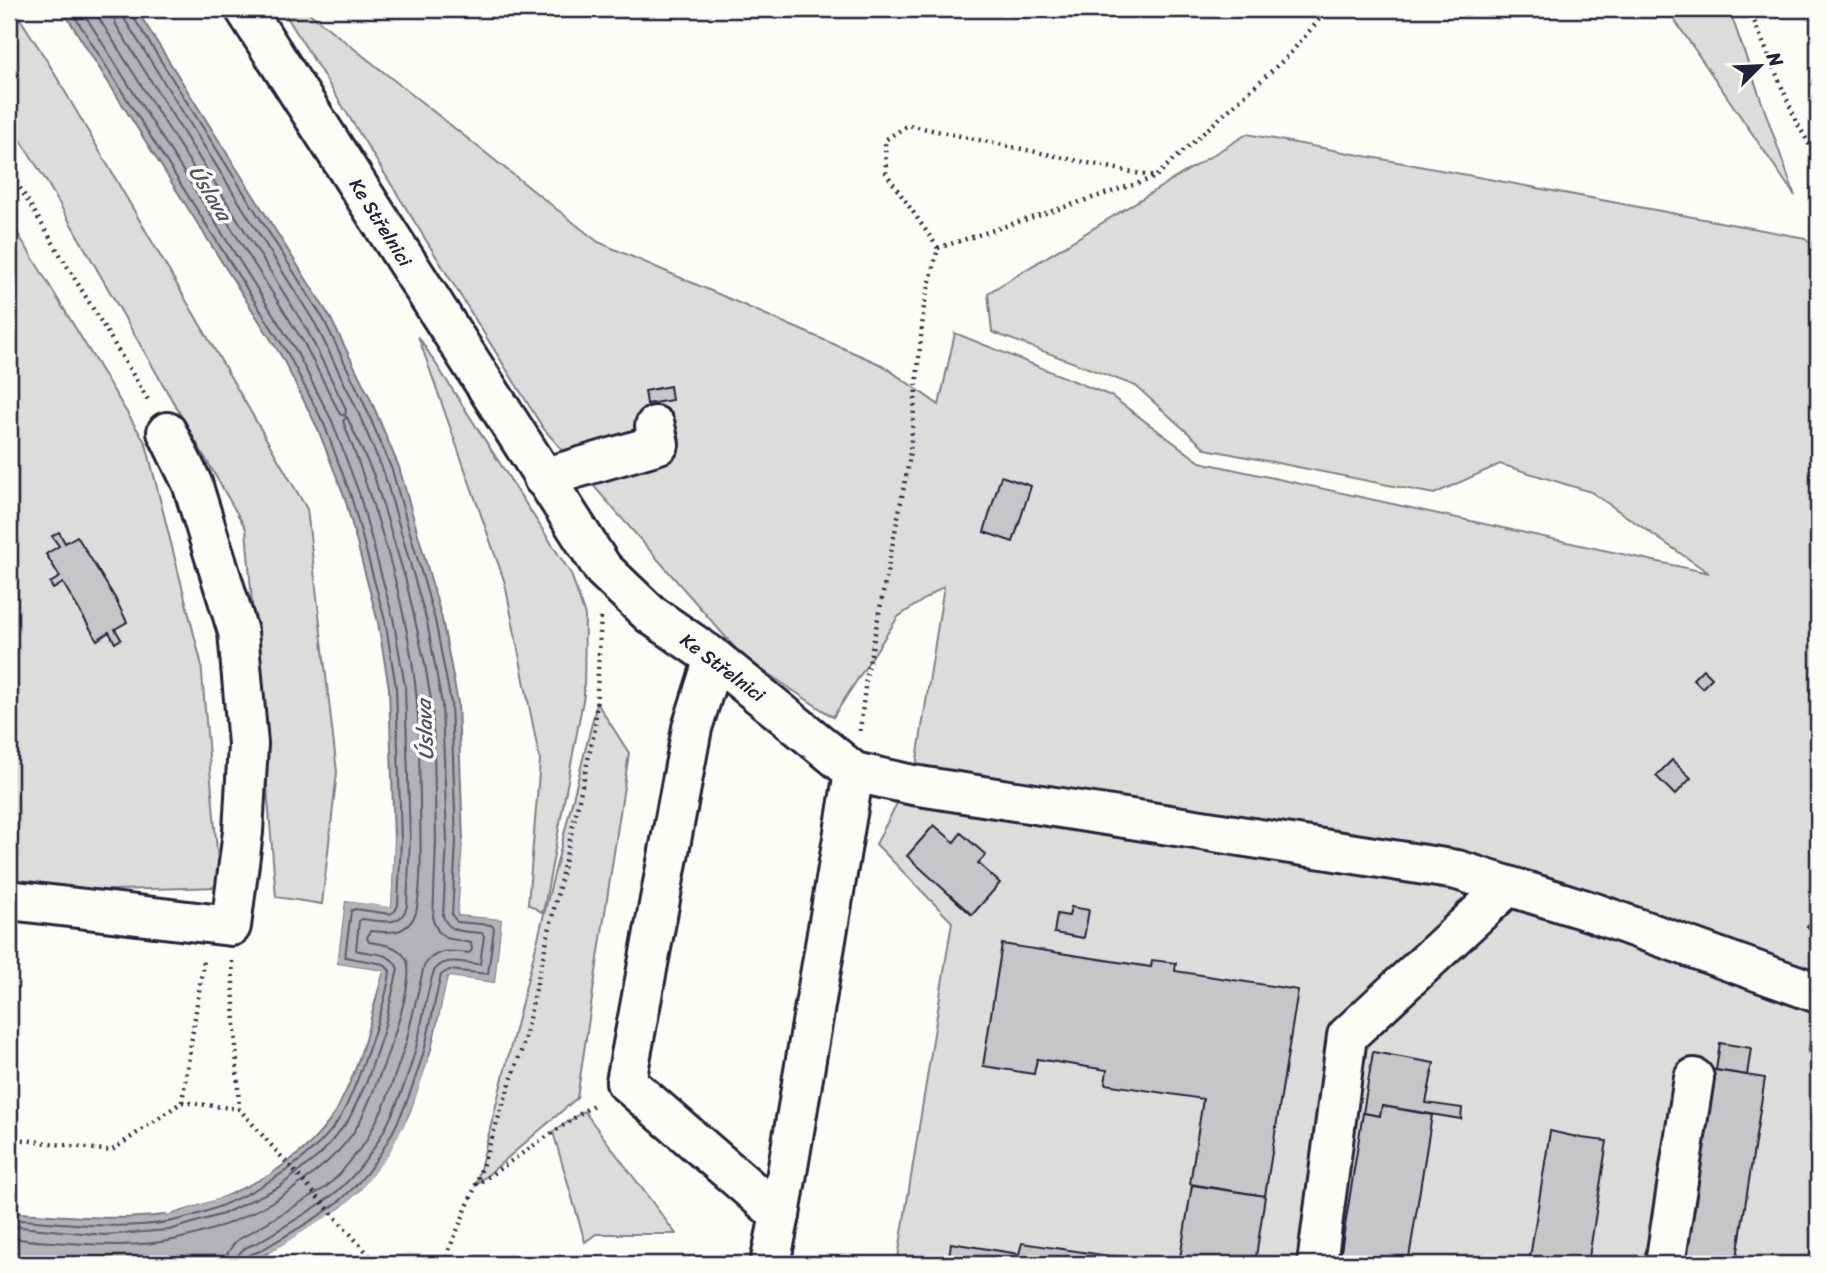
<svg xmlns="http://www.w3.org/2000/svg" width="1827" height="1273" font-family="Sriracha,sans-serif">
	<rect width="100%" height="100%" fill="#fdfcf7"/>
	<filter id="ink" filterUnits="userSpaceOnUse"><feTurbulence type="fractalNoise" baseFrequency=".0143" numOctaves="2"/><feDisplacementMap in="SourceGraphic" scale="14" xChannelSelector="R" yChannelSelector="G"/><feConvolveMatrix kernelMatrix="1 2 1 2 8 2 1 2 1" color-interpolation-filters="sRGB"/></filter>
	<g filter="url(#ink)">
		<g fill="#dddcdb" stroke="#807f8b" stroke-width="2">
			<polygon points="9,9 14,9 49,64 307,509 337,772 322,904 276,897 246,529 48,184 9,121"/>
			<polygon points="282,9 304,9 598,242 882,365 939,405 955,333 1111,396 1200,462 1709,573 1591,492 1500,464 1434,494 1206,449 1136,386 992,332 988,293 1247,134 1805,238 1818,250 1818,1264 897,1264 952,922 876,844 897,803 910,805 944,586 898,617 833,717 743,657 543,428"/>
			<polygon points="1667,9 1729,9 1795,196"/>
			<polygon points="9,219 146,444 201,662 220,887 9,893"/>
			<polygon points="418,336 571,574 585,616 584,695 543,913 528,904 540,761 505,583"/>
			<polygon points="597,703 629,753 577,1098 476,1185"/>
			<polygon points="584,1111 676,1234 596,1234 585,1242 553,1132"/>
		</g>
		<path fill="#b2b2b7" stroke="#787885" stroke-width="2" d="M 62,9 L 136,9 L 330,317 L 370,398 L 399,467 L 442,619 L 458,703 L 463,841 L 458,915 L 502,919 L 495,983 L 448,977 C 431,1052 415,1139 356,1195 C 340,1211 320,1223 300,1235 C 282,1246 264,1257 244,1264 L 9,1264 L 9,1209 L 20,1213 C 69,1216 116,1221 164,1215 C 175,1214 185,1209 195,1206 C 247,1190 306,1161 335,1112 C 360,1070 371,1018 383,971 L 337,964 L 345,901 L 391,906 L 394,839 L 389,688 L 378,622 L 345,498 L 317,427 L 282,357 Z"/>
		<g fill="#fdfcf7">
			<polygon points="391,839 394,839 391,907 345,901 337,964 383,971 352,1075 334,1114 310,1142 270,1174 217,1199 167,1215 167,1211 216,1196 268,1171 308,1139 331,1112 349,1074 379,974 333,966 342,900 346,897 388,903"/>
			<polygon points="463,841 466,842 462,912 503,916 506,918 498,985 495,987 451,980 435,1051 413,1116 391,1157 361,1195 343,1211 265,1260 252,1264 341,1208 359,1192 388,1155 410,1114 432,1050 448,977 495,983 502,919 458,915"/>
		</g>
		<g fill="none" stroke-linecap="round" stroke-linejoin="round">
			<g stroke="#5c5c6d" stroke-width="2">
				<polyline points="93,9 304,343 340,414 345,416 346,409 307,330 116,25 112,9"/>
				<path d="M 122,9 L 125,20 L 316,325 L 355,405 L 384,473 L 427,622 L 442,704 L 447,841 L 443,916 C 449,934 466,931 482,933 L 484,936 L 480,964 C 463,964 446,955 434,971 C 426,994 423,1020 417,1044 C 402,1100 377,1161 330,1197 C 307,1214 281,1228 257,1243 C 245,1247 237,1251 236,1264"/>
				<path d="M 131,9 L 132,15 L 324,320 L 363,401 L 392,470 L 435,620 L 451,703 L 456,841 L 452,915 L 457,922 L 491,925 L 494,928 L 488,974 L 449,970 L 441,975 C 435,998 431,1023 425,1047 C 409,1104 384,1165 337,1203 C 314,1221 286,1235 260,1251 L 249,1255 L 245,1264"/>
				<path d="M 9,1217 L 20,1220 C 69,1223 120,1230 168,1222 C 225,1211 311,1167 341,1116 C 354,1093 362,1067 371,1042 C 378,1020 388,994 390,971 L 384,964 L 345,957 L 351,911 L 355,909 L 390,914 L 395,911 L 398,905 L 401,839 L 396,687 L 385,620 L 351,496 L 324,424 L 288,354 L 70,9"/>
				<path d="M 9,1226 L 104,1235 L 169,1230 L 223,1214 L 279,1187 L 321,1154 L 348,1121 L 367,1081 L 384,1029 L 398,969 C 391,950 371,955 356,950 L 359,921 L 362,919 C 380,921 402,928 407,906 L 410,839 L 405,686 L 393,618 L 359,493 L 332,421 L 295,349 L 81,9"/>
				<path d="M 9,1237 C 27,1242 48,1241 67,1243 C 101,1245 139,1247 173,1240 C 229,1229 285,1200 327,1162 C 338,1152 351,1138 358,1125 C 372,1099 419,983 406,959 C 398,945 383,944 369,942 L 367,938 L 370,931 C 390,933 407,935 416,913 C 423,877 420,837 420,801 C 419,762 420,722 415,683 C 404,593 375,505 343,421 L 347,417 L 374,476 L 406,581 L 425,664 L 432,706 L 434,749 L 436,841 L 433,921 L 438,931 L 446,938 L 471,943 L 472,950 L 469,953 C 450,951 436,948 424,966 L 406,1043 L 385,1104 L 366,1141 L 340,1174 L 325,1188 L 236,1241 L 228,1252 L 226,1264"/>
			</g>
		</g>
		<g fill="#c6c6c8" stroke="#22223b" stroke-width="2">
			<polygon points="670,386 672,400 647,404 645,391"/>
			<polygon points="1001,476 1031,486 1013,542 984,532"/>
			<polygon points="59,532 65,543 77,536 115,598 127,622 115,629 121,639 115,643 109,632 97,640 63,583 53,589 50,583 60,577 46,554 59,546 52,536"/>
			<polygon points="1703,669 1712,678 1702,688 1693,679"/>
			<polygon points="1672,760 1691,778 1675,795 1656,776"/>
			<polygon points="934,825 954,842 961,833 986,855 978,863 1000,883 972,915 907,856"/>
			<polygon points="1071,907 1089,910 1084,938 1054,933 1057,914 1069,916"/>
			<polygon points="1818,915 1818,937 1807,926"/>
			<polygon points="1002,944 1151,967 1152,960 1176,963 1175,971 1298,990 1265,1196 1190,1184 1203,1099 1105,1084 1107,1070 1037,1059 1034,1074 983,1066"/>
			<polygon points="1815,1016 1818,1017 1818,1055 1808,1053"/>
			<polygon points="1720,1043 1751,1048 1747,1075 1716,1070"/>
			<polygon points="1373,1052 1434,1063 1426,1103 1462,1108 1461,1119 1382,1106 1380,1116 1363,1113"/>
			<polygon points="1708,1069 1765,1078 1736,1264 1678,1264"/>
			<polygon points="1382,1106 1432,1115 1408,1264 1339,1264 1363,1113 1380,1116"/>
			<polygon points="1550,1131 1581,1138 1607,1141 1588,1264 1529,1264"/>
			<polygon points="1192,1185 1265,1196 1255,1264 1179,1264"/>
			<polygon points="951,1243 1019,1254 1022,1243 1130,1259 1134,1264 948,1264"/>
		</g>
		<g fill="none" stroke-linecap="round" stroke-linejoin="round">
			<g stroke="#22223b" stroke-width="44">
				<g id="minor">
					<polyline points="245,9 603,569 650,614 714,658 854,772 780,1215 626,1082 692,728 714,658"/>
					<polyline points="543,478 659,444 655,426"/>
					<polyline points="854,772 913,785 1457,870 1592,912 1818,993"/>
					<polyline points="9,900 231,926 243,832 248,744 238,632 192,483 167,432"/>
					<polyline points="770,1264 780,1215"/>
					<polyline points="1317,1264 1347,1036 1507,887"/>
					<polyline points="1665,1264 1694,1078"/>
				</g>
			</g>
			<g stroke="#22223b" stroke-width="4.5" stroke-dasharray="2 5" stroke-linecap="butt">
				<polyline points="1749,9 1797,123 1818,159"/>
				<polyline points="9,170 150,403"/>
				<polyline points="938,248 1154,178"/>
				<polyline points="860,731 866,679 909,461 924,306 938,248 886,173 885,140 908,125 1155,177 1289,55 1328,9"/>
				<polyline points="232,961 239,1109 377,1264"/>
				<polyline points="182,1102 239,1109"/>
				<polyline points="9,1138 111,1151 182,1102 204,959"/>
				<polyline points="476,1185 523,1045 595,729 601,615"/>
				<polyline points="446,1264 449,1250 476,1185 596,1103"/>
			</g>
			<use href="#minor" stroke="#fdfcf7" stroke-width="38"/>
		</g>
	</g>
	<g text-anchor="middle" stroke-width="7" stroke-linejoin="round" paint-order="stroke">
		<g font-size="19" fill="#22223b" stroke="#fdfcf7">
			<text transform="translate(381 222) rotate(58)" y="7">Ke Střelnici</text>
			<text transform="translate(723 667) rotate(37)" y="7">Ke Střelnici</text>
		</g>
		<g font-size="21" font-style="italic" fill="#545466" stroke="#fdfcf7">
			<text transform="translate(210 193) rotate(58)" y="7">Úslava</text>
			<text transform="translate(425 730) rotate(-93)" y="7">Úslava</text>
		</g>
	</g>
	<rect width="1827" height="1273" fill="none" stroke="#fdfcf7" stroke-width="35"/>
	<rect x="18" y="18" width="1792" height="1238" fill="none" stroke="#22223b" stroke-width="2.5" filter="url(#ink)"/>
	<g transform="translate(1760 66) rotate(66)" stroke="#fdfcf7" stroke-width="5" paint-order="stroke">
	<path d="M0-5L12 26L0 18L-12 26Z" fill="#22223b"/>
	<text y="-10" font-size="19" font-weight="bold" text-anchor="middle" fill="#22223b">N</text>
	</g>
</svg>
